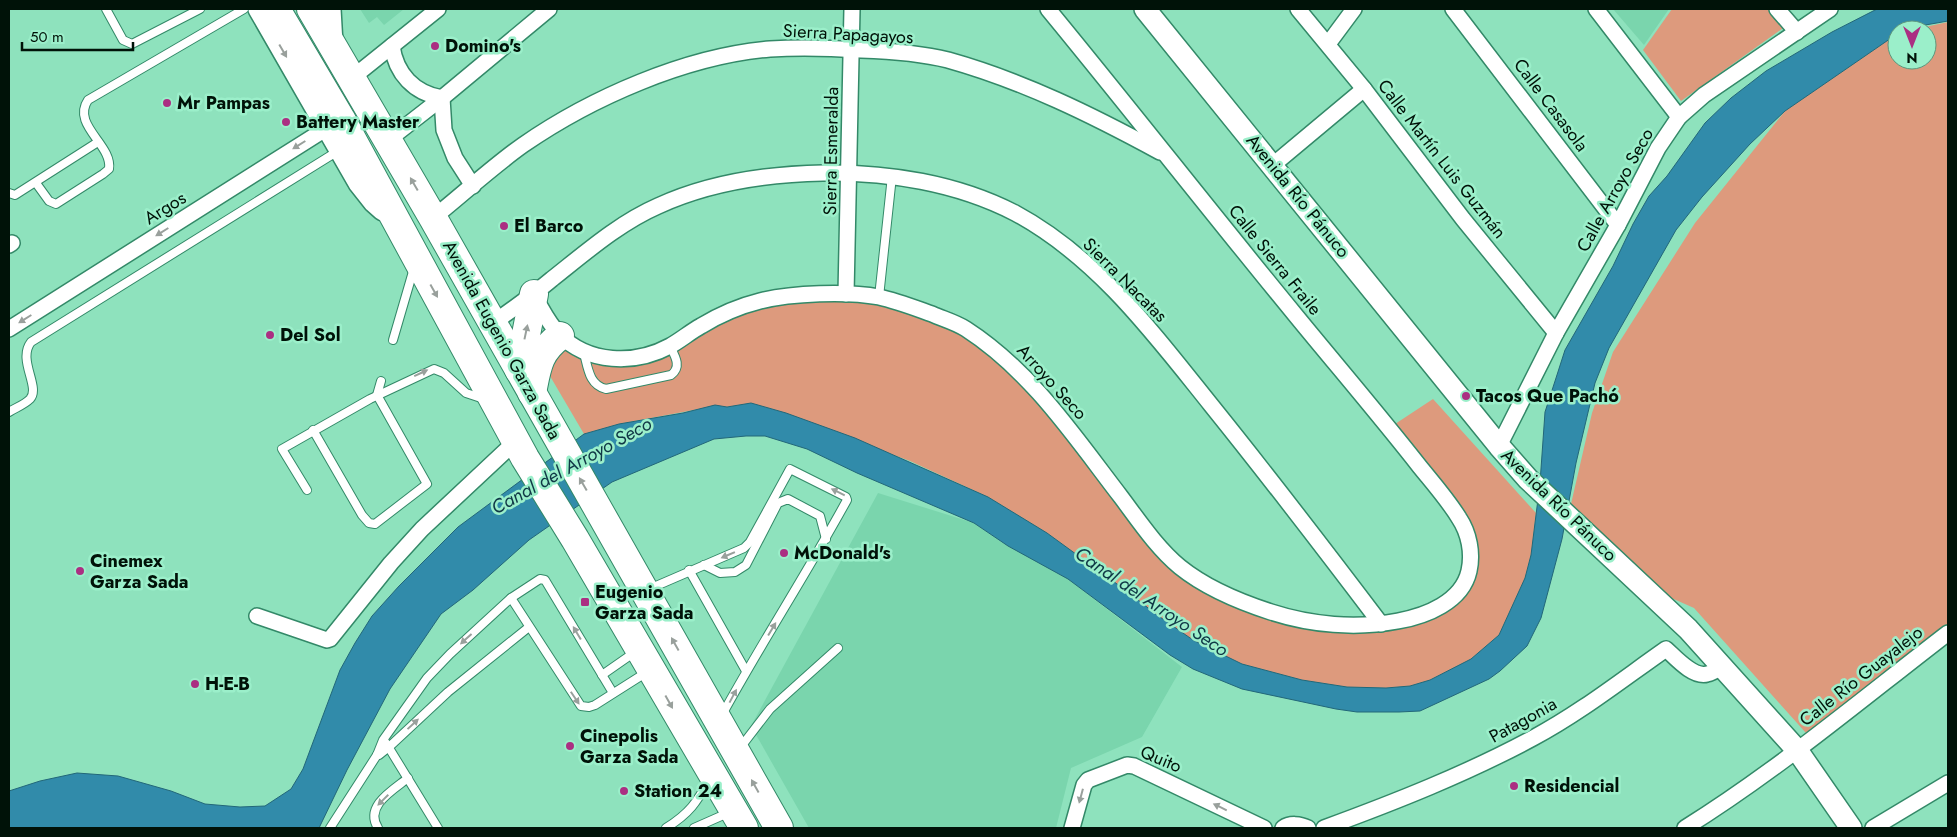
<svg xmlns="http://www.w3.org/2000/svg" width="1957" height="837" font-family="Jost,sans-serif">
	<rect width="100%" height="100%" fill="#8ee2bd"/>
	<g fill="#7ad5ad">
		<polygon points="360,9 404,9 384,25 377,17 369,23"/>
		<polygon points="1613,9 1669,9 1644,45"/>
		<polygon points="878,493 974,523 1001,542 1068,579 1182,667 1142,737 1071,768 1056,828 809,828 751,726"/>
	</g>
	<g fill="#dd9a7d">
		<polygon points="1672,9 1769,9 1786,26 1681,101 1643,50"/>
		<polygon points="1948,22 1948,635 1806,733 1694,608 1660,593 1571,504 1592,413 1613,352 1695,223 1785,111 1897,34 1897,60 1927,60 1927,30 1911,30"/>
		<polygon points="819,295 921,310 999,352 1180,567 1290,617 1401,621 1458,593 1468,538 1389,428 1433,399 1536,513 1531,555 1525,578 1499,635 1471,659 1430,680 1410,686 1386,688 1347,687 1302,680 1242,664 1193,640 1157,615 1128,592 1047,533 988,497 910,461 751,403 727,407 715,406 619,424 584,434 540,359 552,342 584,353 635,357 738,308"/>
	</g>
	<polygon fill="#318baa" stroke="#226779" points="1877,9 1948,9 1948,21 1897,30 1897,34 1785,111 1750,144 1702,197 1676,230 1609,348 1595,383 1576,463 1562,539 1541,618 1527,646 1500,671 1489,679 1420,711 1399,712 1357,712 1336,709 1242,689 1193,669 1170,655 1068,579 1008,546 974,523 857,473 807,449 765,436 746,436 714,439 612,482 529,540 473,590 441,614 390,689 347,770 319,828 9,828 9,791 40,781 77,773 118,776 171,791 205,804 240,807 265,806 291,789 303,769 340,670 355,643 372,616 399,586 458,527 584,434 619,424 683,413 715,405 727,407 751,403 786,413 855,438 988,497 1047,533 1128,592 1157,615 1193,640 1242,664 1302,680 1347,687 1386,688 1410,686 1430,680 1471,659 1499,635 1525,578 1531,555 1540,483 1545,412 1556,378 1565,350 1613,266 1633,224 1649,196 1667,176 1705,123 1731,98 1766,71 1832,32"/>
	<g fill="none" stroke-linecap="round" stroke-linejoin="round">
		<g stroke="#338968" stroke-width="10">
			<g id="lane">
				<polyline points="106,9 123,40 132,44 200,9"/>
				<path d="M 36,183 L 49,201 L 56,204 L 103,174 L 109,169 C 113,145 71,125 88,100 L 244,9"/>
				<polyline points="9,193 15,195 98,142"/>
				<polyline points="879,297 892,176"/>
				<polyline points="393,340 414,268"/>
				<path d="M 584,353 C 588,368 589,385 606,389 L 671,375 C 682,367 675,356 670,346"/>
				<path d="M 9,412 C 15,408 24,405 30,399 C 41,387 17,360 31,342 L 338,151"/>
				<polyline points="313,430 362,515 369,523 375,524 427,484 377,395 381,381"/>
				<polyline points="307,490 282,449 370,399 434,369 444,373 466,393 484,399"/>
				<polyline points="704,565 720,573 735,572 746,565 778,503 788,499 820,516 826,539"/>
				<polyline points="689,570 746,671"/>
				<path d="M 649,589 L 744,548 L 750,542 L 790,469 L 846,497 L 847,500 C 807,573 762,642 722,715"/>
				<polyline points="511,598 581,706 589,707 595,705 647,672"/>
				<polyline points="602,675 635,652"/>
				<polyline points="386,743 438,828"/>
				<polyline points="740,748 770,709 838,648"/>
				<polyline points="377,755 379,755 389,747 448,692 529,627"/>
				<polyline points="330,828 377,755 383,740 427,678 450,654 511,598 540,579 545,580 613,693"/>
				<path d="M 378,828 C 364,806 393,790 408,778"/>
				<path d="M 666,828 C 690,813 696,803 710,779"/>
				<polyline points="694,828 728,813"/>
			</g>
		</g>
		<g stroke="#338968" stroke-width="18">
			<g id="street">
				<polyline points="1298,9 1364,89 1463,219 1556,333"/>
				<polyline points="1453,9 1618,225"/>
				<polyline points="1596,9 1679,117"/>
				<polyline points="1777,9 1797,32"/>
				<polyline points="1328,44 1354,9"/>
				<path d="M 392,46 C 396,74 414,93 442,98 L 444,130 L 455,158 L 473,186"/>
				<polyline points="352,78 438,9"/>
				<polyline points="388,140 442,98 549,9"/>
				<polyline points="1273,165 1364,89"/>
				<path d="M 433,218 C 463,194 492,167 523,145 C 591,98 686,56 770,49 C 800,47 831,48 861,50 C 890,51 920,53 948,60 C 1023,81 1092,115 1160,152"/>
				<polyline points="9,245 12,243"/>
				<polyline points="846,294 852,9"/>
				<path d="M 534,296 C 542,309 548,323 559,334 C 588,364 635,365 670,346 C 681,340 690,332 701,326 C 719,315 740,306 760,301 C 792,293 847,291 879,297 C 897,301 915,308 932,314 C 943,319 955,322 966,329 C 1031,371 1074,436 1121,497 C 1139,521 1157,548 1180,567 C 1206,588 1240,602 1271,612 C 1311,625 1356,629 1398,621 C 1426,616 1462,602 1469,571 C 1473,553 1469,533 1459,518 C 1448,500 1433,483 1420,467 C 1380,416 1338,367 1297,317 C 1213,215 1132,111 1048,9"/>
				<path d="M 493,323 C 513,309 533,295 552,279 C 585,253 619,223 658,206 C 708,183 769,174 823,173 C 888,172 957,183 1015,213 C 1097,257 1154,334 1211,405 C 1269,477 1325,550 1381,624"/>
				<polyline points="9,329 335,123"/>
				<polyline points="1499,446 1556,333 1618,225 1658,148 1679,117 1704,95 1830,9"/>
				<polyline points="257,616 327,640 330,639 391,563 422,529 516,441"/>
				<polyline points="1072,828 1084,785 1088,780 1127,765 1134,766 1264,828"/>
				<path d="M 1283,828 C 1290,823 1300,824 1308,828"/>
				<path d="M 1324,828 C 1395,802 1466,774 1533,738 C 1580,713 1623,679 1666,649 C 1675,657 1693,678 1707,674 C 1712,673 1718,669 1722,666"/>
				<path d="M 1685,828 C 1778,770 1862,699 1948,633"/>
				<polyline points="1873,828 1948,783"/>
			</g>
		</g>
		<g stroke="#338968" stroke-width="24">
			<g id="secondary">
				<polyline points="259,9 359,183 374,202 383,210"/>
				<polyline points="330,9 332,44"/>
				<polyline points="1145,9 1499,446 1528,479 1688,629 1797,750 1851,828"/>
			</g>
		</g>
		<g stroke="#338968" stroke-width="30">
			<g id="highway">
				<polyline points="276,9 341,119 525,458 575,539 744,828"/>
				<polyline points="311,9 433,218 779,828"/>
				<polyline points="519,370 534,294"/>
				<path d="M 532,393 C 537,368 538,352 560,336"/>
			</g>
		</g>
		<use href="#lane" stroke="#fff" stroke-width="8"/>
		<use href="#street" stroke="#fff" stroke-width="15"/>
		<use href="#secondary" stroke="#fff" stroke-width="21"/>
		<use href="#highway" stroke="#fff" stroke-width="28"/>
	</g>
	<defs><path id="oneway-solid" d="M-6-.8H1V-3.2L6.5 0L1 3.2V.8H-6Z" transform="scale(1.25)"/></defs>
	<g fill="#99a09c">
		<use href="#oneway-solid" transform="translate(283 51) rotate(60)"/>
		<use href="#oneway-solid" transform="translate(299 145) rotate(148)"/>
		<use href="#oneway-solid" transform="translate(414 184) rotate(-120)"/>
		<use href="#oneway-solid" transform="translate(162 232) rotate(148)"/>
		<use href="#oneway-solid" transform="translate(434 291) rotate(61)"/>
		<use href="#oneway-solid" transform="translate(25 319) rotate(148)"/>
		<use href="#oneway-solid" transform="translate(526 332) rotate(-78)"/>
		<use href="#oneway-solid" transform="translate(421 373) rotate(-25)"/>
		<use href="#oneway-solid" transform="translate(583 484) rotate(-120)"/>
		<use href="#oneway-solid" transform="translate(838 492) rotate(-154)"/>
		<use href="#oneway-solid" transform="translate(728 555) rotate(157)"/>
		<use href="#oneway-solid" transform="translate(772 629) rotate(-59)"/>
		<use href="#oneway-solid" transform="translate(577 633) rotate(-121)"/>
		<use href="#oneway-solid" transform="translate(466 639) rotate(138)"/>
		<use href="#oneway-solid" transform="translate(675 644) rotate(-119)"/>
		<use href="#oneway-solid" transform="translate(733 696) rotate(-62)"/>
		<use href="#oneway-solid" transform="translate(575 698) rotate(56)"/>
		<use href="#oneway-solid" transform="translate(669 702) rotate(61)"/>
		<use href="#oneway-solid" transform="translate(413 724) rotate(-43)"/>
		<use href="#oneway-solid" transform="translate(755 786) rotate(-119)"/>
		<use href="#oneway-solid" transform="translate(1081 796) rotate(105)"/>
		<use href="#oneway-solid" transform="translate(383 800) rotate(135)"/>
		<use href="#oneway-solid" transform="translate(1220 807) rotate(-154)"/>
	</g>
	<g fill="#ab2f82" stroke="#9befca" stroke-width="2">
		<circle cx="435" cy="46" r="5"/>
		<circle cx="167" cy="103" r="5"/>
		<circle cx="286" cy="122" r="5"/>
		<circle cx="504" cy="226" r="5"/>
		<circle cx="270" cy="335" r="5"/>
		<circle cx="1466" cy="396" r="5"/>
		<circle cx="784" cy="553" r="5"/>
		<circle cx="80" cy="571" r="5"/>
		<rect x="580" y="597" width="10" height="10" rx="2.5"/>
		<circle cx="195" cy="684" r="5"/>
		<circle cx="570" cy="746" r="5"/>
		<circle cx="1514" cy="786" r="5"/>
		<circle cx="624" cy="791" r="5"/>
	</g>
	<g text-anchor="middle" stroke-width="5" stroke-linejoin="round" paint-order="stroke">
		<g font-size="18" fill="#001208" stroke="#9befca">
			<text transform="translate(848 34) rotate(3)" y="6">Sierra Papagayos</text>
			<text transform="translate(1551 105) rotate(53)" y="6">Calle Casasola</text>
			<text transform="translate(831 151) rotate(-89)" y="6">Sierra Esmeralda</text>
			<text transform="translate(1442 159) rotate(52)" y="6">Calle Martín Luis Guzmán</text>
			<text transform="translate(1615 190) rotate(-61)" y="6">Calle Arroyo Seco</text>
			<text transform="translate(1298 196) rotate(51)" y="6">Avenida Río Pánuco</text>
			<text transform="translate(165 208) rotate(-32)" y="6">Argos</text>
			<text transform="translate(1275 260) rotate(51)" y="6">Calle Sierra Fraile</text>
			<text transform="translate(1125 280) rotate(45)" y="6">Sierra Nacatas</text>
			<text transform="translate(502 340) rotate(61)" y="6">Avenida Eugenio Garza Sada</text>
			<text transform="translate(1052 382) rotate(48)" y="6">Arroyo Seco</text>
			<text transform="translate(1559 505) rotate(44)" y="6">Avenida Río Pánuco</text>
			<text transform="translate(1861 676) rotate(-38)" y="6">Calle Río Guayalejo</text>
			<text transform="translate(1523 720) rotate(-29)" y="6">Patagonia</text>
			<text transform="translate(1161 759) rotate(23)" y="6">Quito</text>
		</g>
		<g font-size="18" font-weight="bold" fill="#001208" stroke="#9befca" text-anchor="start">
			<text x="445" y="52">Domino's</text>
			<text x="177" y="109">Mr Pampas</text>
			<text x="296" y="128">Battery Master</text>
			<text x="514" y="232">El Barco</text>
			<text x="280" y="341">Del Sol</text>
			<text x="1476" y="402">Tacos Que Pachó</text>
			<text x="794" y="559">McDonald's</text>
			<text x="90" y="567">Cinemex<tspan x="90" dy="21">Garza Sada</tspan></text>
			<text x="595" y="598">Eugenio<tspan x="595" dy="21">Garza Sada</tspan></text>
			<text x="205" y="690">H-E-B</text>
			<text x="580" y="742">Cinepolis<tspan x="580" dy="21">Garza Sada</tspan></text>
			<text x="1524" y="792">Residencial</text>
			<text x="634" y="797">Station 24</text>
		</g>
		<g font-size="19" font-style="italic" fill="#103846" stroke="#9befca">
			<text transform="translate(571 465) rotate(-29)" y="7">Canal del Arroyo Seco</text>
			<text transform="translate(1152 601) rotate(34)" y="7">Canal del Arroyo Seco</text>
		</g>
	</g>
	<rect width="1957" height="837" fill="none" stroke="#001208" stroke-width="20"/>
	<g transform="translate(1912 45) rotate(180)"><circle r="24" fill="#9befca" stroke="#5d977c"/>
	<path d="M0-4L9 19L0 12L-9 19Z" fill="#ab2f82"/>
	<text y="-8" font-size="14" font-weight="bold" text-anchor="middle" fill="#001208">N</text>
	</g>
	<path d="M22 42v8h111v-8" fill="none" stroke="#001208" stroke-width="2.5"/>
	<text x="30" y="42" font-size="15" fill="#001208" stroke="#9befca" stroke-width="4" paint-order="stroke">50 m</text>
</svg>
